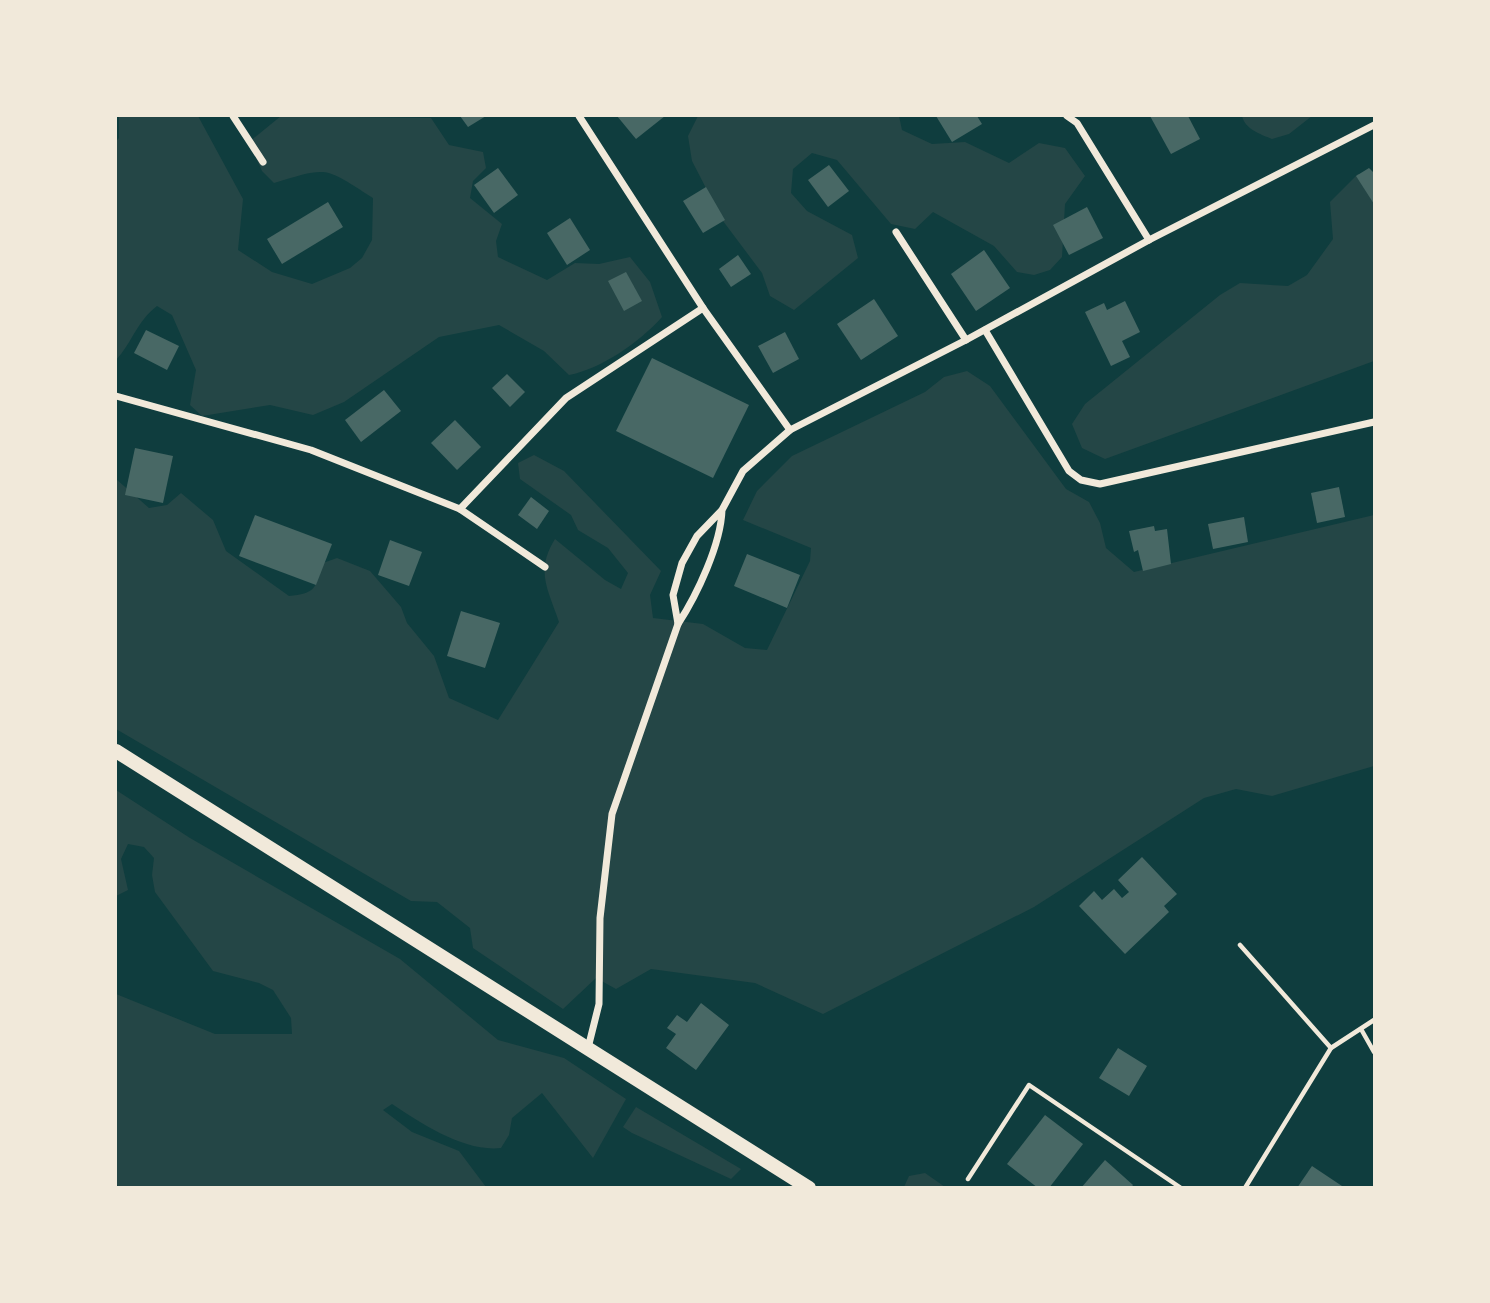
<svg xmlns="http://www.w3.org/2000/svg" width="1490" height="1303" font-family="Mulish,sans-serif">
	<rect width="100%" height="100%" fill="#0f3d3e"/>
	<g fill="#244646">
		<path d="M 119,116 L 198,116 L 243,199 L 238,250 L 272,272 L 312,284 L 350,268 L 362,258 L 372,240 L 373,198 C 324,167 330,166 274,183 L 262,171 L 249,142 L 281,116 L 431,118 L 449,145 L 483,152 L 486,168 L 473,181 L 470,198 L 502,224 L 496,241 L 498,257 L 547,280 L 575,263 L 599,264 L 630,257 L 650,282 L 662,317 C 640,342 601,369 569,375 L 544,351 L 499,325 L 439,337 L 344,402 L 313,415 L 270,405 L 202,416 L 190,405 L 196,370 L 172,315 L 157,306 C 137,321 132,343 116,360 L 116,141 L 119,138 Z"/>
		<polygon points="698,116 899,116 902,130 932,144 965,142 1009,163 1039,143 1065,148 1085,176 1065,204 1062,257 1050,270 1034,275 1017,272 994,246 933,212 915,229 891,224 837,160 812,153 793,169 791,193 807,211 852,235 858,258 794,310 770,296 762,273 723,221 692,161 688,136"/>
		<path d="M 1242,116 L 1312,116 L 1289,134 L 1272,139 C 1260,134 1245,129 1242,116 Z"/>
		<polygon points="1374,173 1374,361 1105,459 1082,448 1072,424 1085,404 1220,295 1240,283 1288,286 1307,275 1333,239 1330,202 1358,174"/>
		<path d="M 967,371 L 990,386 L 1066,489 L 1089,502 L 1100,523 L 1106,548 L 1134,572 L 1374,515 L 1374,766 L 1272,796 L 1236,789 L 1204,798 L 1034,907 L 823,1014 L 755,983 L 651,969 L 616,989 L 596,978 L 563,1009 L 473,948 L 470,928 L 437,902 L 411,901 L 116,729 L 116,479 L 149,508 L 167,505 L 181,493 L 213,520 L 226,551 L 289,596 C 314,594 318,588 320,564 L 337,558 L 370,571 L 401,607 L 407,623 L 434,656 L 449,698 L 498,720 L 559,622 C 548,589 535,571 555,539 L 605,580 L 621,589 L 628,573 L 608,548 L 578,530 L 571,515 L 520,479 L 518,463 L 534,455 L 564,471 L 661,571 L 650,595 L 653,618 L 703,624 L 745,648 L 767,650 L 810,561 L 811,548 L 743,520 L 757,491 L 792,456 L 925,392 L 944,377 Z"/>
		<path d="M 116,790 L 190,838 L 400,959 L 498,1040 L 564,1058 L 626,1099 L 593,1158 L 542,1093 L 512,1118 L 509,1135 L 501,1148 C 464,1152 422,1124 392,1104 L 383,1110 L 412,1132 L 459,1151 L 486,1187 L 116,1187 L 116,994 L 215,1034 L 292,1034 L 291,1018 L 273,990 L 259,983 L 213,971 L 155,892 L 152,875 L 154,858 L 144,847 L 128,844 L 121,859 L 128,890 L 116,896 Z"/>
		<polygon points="636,1107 741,1169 731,1179 632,1133 623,1127"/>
		<polygon points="925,1173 945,1187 904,1187 909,1176"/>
	</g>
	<g fill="#486865">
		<polygon points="460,116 486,116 468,127"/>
		<polygon points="617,116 665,116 636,139"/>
		<polygon points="936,116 977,116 982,124 952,142"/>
		<polygon points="1150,116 1188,116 1200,139 1171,154"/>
		<polygon points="829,165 849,191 828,207 808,180"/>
		<polygon points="498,168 518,195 494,213 474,185"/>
		<polygon points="1369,168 1374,173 1374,204 1356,176"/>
		<polygon points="706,187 725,220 703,233 683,201"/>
		<polygon points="328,202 343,227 282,264 267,239"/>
		<polygon points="1087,207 1103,238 1069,255 1053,225"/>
		<polygon points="570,218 590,250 567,265 547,233"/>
		<polygon points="984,250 1010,288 976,311 951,274"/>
		<polygon points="738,255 751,274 731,287 719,269"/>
		<polygon points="626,272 642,301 624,311 608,281"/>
		<polygon points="874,299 898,336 861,360 837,324"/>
		<polygon points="1125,301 1140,332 1122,341 1130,357 1111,366 1085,312 1104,303 1107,310"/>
		<polygon points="146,330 179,346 167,370 134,353"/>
		<polygon points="785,332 799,359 773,373 758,346"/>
		<polygon points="652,358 749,405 713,478 616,431"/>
		<polygon points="507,374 525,392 510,407 492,388"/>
		<polygon points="384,390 401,411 361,442 345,420"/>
		<polygon points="455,420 481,447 457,470 431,443"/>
		<polygon points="135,448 173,456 163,503 125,495"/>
		<polygon points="1339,487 1345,517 1317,523 1311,493"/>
		<polygon points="531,497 549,511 537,529 518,515"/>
		<polygon points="255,515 332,544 316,585 239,556"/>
		<polygon points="1244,517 1248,542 1213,549 1208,524"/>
		<polygon points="1154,526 1155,531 1167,529 1171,564 1143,571 1138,550 1134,552 1129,531"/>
		<polygon points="390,540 422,552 409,586 378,575"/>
		<polygon points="747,554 800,575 787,608 734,586"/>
		<polygon points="461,611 500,623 485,668 447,656"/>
		<polygon points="1142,857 1177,894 1164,906 1169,912 1125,954 1079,906 1094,891 1102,900 1114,889 1122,898 1129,892 1118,880"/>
		<polygon points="701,1003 729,1025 696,1070 666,1048 676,1034 667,1028 677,1015 687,1022"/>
		<polygon points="1118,1048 1147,1066 1129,1096 1099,1078"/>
		<polygon points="1045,1115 1083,1144 1049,1188 1038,1188 1007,1164"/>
		<polygon points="1105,1160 1133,1185 1131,1188 1081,1188"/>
		<polygon points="1312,1166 1345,1188 1297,1188"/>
	</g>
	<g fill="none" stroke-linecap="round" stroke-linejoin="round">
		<g stroke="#f1e9da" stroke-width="4.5">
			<polyline points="1240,945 1331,1048"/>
			<polyline points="1361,1029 1374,1052"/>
			<polyline points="968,1179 1029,1085 1181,1188"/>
			<polyline points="1245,1188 1331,1048 1374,1020"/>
		</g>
		<g stroke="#f1e9da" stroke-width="7">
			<polyline points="233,116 263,162"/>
			<polyline points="579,116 703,308 790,430"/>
			<polyline points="1067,116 1077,123 1149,240"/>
			<polyline points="896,232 966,340"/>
			<polyline points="985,330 1069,471 1081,480 1100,484 1374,422"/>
			<polyline points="116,396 311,450 460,509 545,567"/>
			<polyline points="460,509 566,398 703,308"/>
			<path d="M 722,510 C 721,544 697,595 678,624 L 673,595 L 682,563 L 697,536 L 722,510 L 743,471 L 790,430 L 966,340 L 1149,240 L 1374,125"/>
			<polyline points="588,1048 599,1004 600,918 612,814 678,624"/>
		</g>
		<polyline stroke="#f1e9da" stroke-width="14" points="116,751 809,1188"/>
	</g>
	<rect width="1490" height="1303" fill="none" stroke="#f1e9da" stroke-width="234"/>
</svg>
